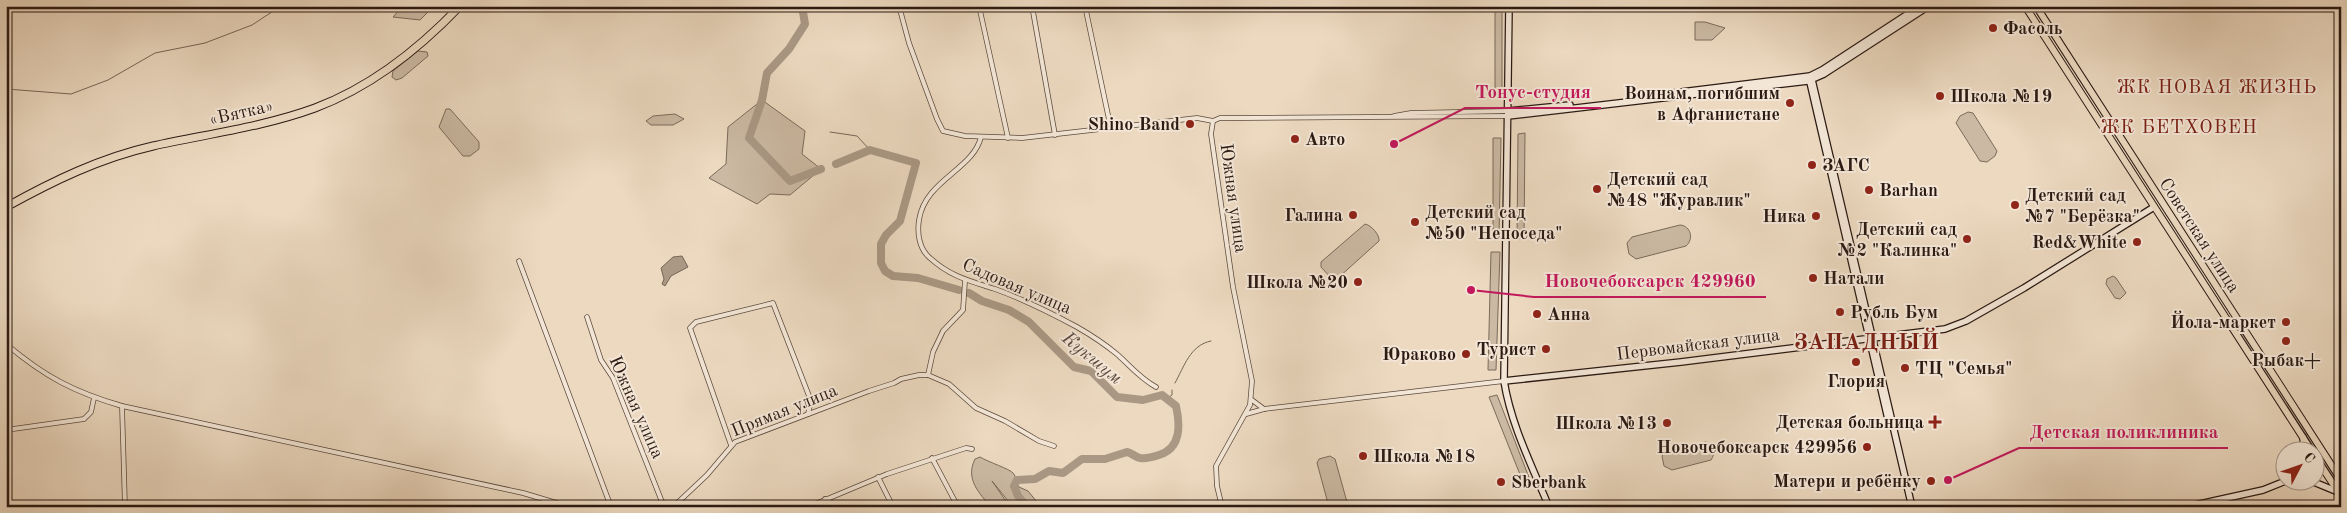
<svg xmlns="http://www.w3.org/2000/svg" width="2347" height="513" font-family="'Old Standard TT',serif">
	<rect width="100%" height="100%" fill="#ecd9c0"/>
	<filter id="stains"><feTurbulence type="fractalNoise" baseFrequency=".004" numOctaves="4"/><feColorMatrix values="0 0 0 0 .2 0 0 0 0 .09 0 0 0 0 .02 0 0 0 .5 -.17"/></filter>
	<radialGradient id="worn" r=".72"><stop offset=".6" stop-color="#630" stop-opacity="0"/><stop offset="1" stop-color="#630" stop-opacity=".3"/></radialGradient>
	<g fill="#cbb9a3" stroke="#7b6a5b">
		<polygon points="403,6 434,6 420,20 393,17"/>
		<rect x="1495" y="6" width="7" height="87"/>
		<polygon points="1695,22 1705,22 1725,28 1712,40 1695,40"/>
		<polygon points="418,51 427,52 428,56 402,78 396,80 392,77 393,71"/>
		<polygon points="762,100 805,131 802,154 821,169 790,195 770,194 757,204 709,178 726,164 728,127"/>
		<polygon points="446,109 450,109 479,142 479,149 470,156 463,156 439,127"/>
		<polygon points="1968,112 1973,113 1997,151 1995,156 1987,162 1980,161 1956,123 1960,116"/>
		<polygon points="675,114 684,119 673,125 651,125 646,121 653,116"/>
		<polygon points="1525,133 1524,238 1517,239 1518,134"/>
		<polygon points="1493,138 1501,138 1499,236 1493,236"/>
		<path d="M 1365,224 C 1371,225 1380,235 1379,241 L 1338,278 L 1332,279 L 1321,267 L 1321,262 Z"/>
		<path d="M 1680,225 C 1691,226 1694,239 1686,246 L 1636,259 L 1629,254 L 1627,243 L 1632,237 Z"/>
		<polygon points="1491,252 1500,252 1496,370 1488,370"/>
		<polygon points="2113,276 2116,278 2126,293 2120,299 2115,298 2106,284 2107,279"/>
		<polygon points="2234,321 2341,485 2341,489 2233,322"/>
		<polygon points="1497,395 1530,480 1523,482 1489,397"/>
		<path d="M 1706,442 C 1714,445 1716,453 1711,460 L 1672,470 L 1664,466 L 1662,456 L 1665,451 Z"/>
		<polygon points="1330,456 1335,459 1347,502 1346,507 1329,507 1317,463 1319,459"/>
		<path d="M 980,457 C 988,462 1010,469 1013,473 C 1017,477 1015,482 1019,487 L 1028,491 L 1037,502 L 1048,507 L 1013,507 L 992,481 L 1010,507 L 991,507 C 979,493 965,479 975,459 Z"/>
	</g>
	<polygon fill="#aa9885" stroke="#776657" points="682,256 688,267 671,276 665,286 662,284 664,279 661,268 673,257"/>
	<g fill="none" stroke-linecap="round" stroke-linejoin="round">
		<g stroke="#776657" stroke-width="1">
			<polyline points="6,89 71,94 108,80 155,53 205,43 252,25 281,6"/>
			<polyline points="830,132 857,136 870,150"/>
			<path d="M 1175,383 C 1184,367 1190,345 1211,341"/>
			<polyline points="1168,398 1172,395 1172,390"/>
		</g>
		<g stroke="#aa9885" stroke-width="8">
			<polyline points="802,6 805,24 789,49 767,73 762,100 749,138 790,181 821,169"/>
			<polyline points="836,164 870,150 916,163 900,221 886,235 881,244 881,263 885,271 893,276 918,278 959,290"/>
			<path d="M 969,293 L 982,301 L 1009,310 L 1029,322 L 1074,367 L 1091,371 L 1117,397 L 1143,400 L 1162,395 L 1176,406 C 1180,424 1182,448 1159,455 C 1153,457 1147,459 1140,458 C 1135,457 1132,453 1127,452 L 1105,459 L 1082,459 L 1063,473 L 1049,471 L 1035,479 L 1017,480 L 1014,486 L 1018,496 L 1027,507"/>
		</g>
		<g stroke="#5b4a3e" stroke-width="5.5">
			<g id="street">
				<polyline points="899,6 909,43 937,119 943,131 965,136 1022,138 1197,118 1213,121"/>
				<polyline points="979,6 1008,138"/>
				<polyline points="1032,6 1055,135"/>
				<polyline points="1085,6 1111,129"/>
				<polyline points="1394,116 1411,113 1508,111"/>
				<polyline points="1213,121 1211,134 1233,287 1252,381 1250,405 1216,466 1217,486 1222,507"/>
				<polyline points="1213,121 1220,118 1242,118 1508,116"/>
				<path d="M 981,137 C 973,170 925,180 919,220 C 917,233 919,249 930,258 C 951,277 970,281 995,289 C 1023,299 1051,313 1077,327 C 1091,335 1106,345 1118,355 C 1131,367 1141,379 1156,387"/>
				<polyline points="519,261 611,507"/>
				<polyline points="587,317 601,360 613,378 664,507"/>
				<path d="M 6,344 C 45,377 74,392 122,406 L 523,493 L 570,507"/>
				<polyline points="928,375 933,352 943,331 963,310 965,281"/>
				<polyline points="1252,400 1264,409"/>
				<polyline points="122,406 125,507"/>
				<polyline points="1246,414 1264,409 1504,381"/>
				<polyline points="6,430 84,419 91,412 94,398"/>
				<polyline points="731,445 690,328 696,322 773,303 811,401 808,414"/>
				<polyline points="932,458 958,507"/>
				<polyline points="878,477 893,507"/>
				<polyline points="825,499 838,507"/>
				<polyline points="673,507 707,475 735,442 869,391 894,383 901,379 919,375 928,375 949,384 976,408 1005,421 1039,441 1054,446"/>
				<polyline points="808,507 887,474 966,448 972,449"/>
			</g>
		</g>
		<g stroke="#2b1a13" stroke-width="8">
			<g id="secondary">
				<path d="M 1509,6 L 1504,381 C 1511,425 1532,466 1549,507"/>
				<polyline points="1810,76 1812,80 1912,507"/>
				<polyline points="1809,78 1888,419"/>
				<polyline points="1641,97 1810,76 1822,70 1920,6"/>
				<polyline points="1508,111 1570,105"/>
				<polyline points="1508,116 1808,81 1824,74 1929,6"/>
				<polyline points="1504,381 1681,362 1945,329 1966,321 2024,288 2154,207"/>
				<polyline points="2303,437 2304,450"/>
				<polyline points="2309,480 2338,492"/>
				<polyline points="2186,507 2263,490 2288,480"/>
			</g>
		</g>
		<g stroke="#2b1a13" stroke-width="8">
			<g id="primary">
				<polyline points="2025,6 2311,450"/>
				<polyline points="2036,6 2341,480"/>
				<polyline points="2314,455 2341,496"/>
			</g>
		</g>
		<g stroke="#2b1a13" stroke-width="9">
			<path id="highway" d="M 6,207 C 53,181 100,158 153,146 C 207,134 263,127 315,108 C 371,87 419,49 460,6"/>
		</g>
		<use href="#street" stroke="#f3e6d6" stroke-width="4"/>
		<use href="#secondary" stroke="#f3e6d6" stroke-width="5.5"/>
		<use href="#primary" stroke="#ecd9c0" stroke-width="6"/>
		<use href="#highway" stroke="#ecd9c0" stroke-width="7"/>
	</g>
	<g fill="#8f2418" stroke="#f3e6d6" stroke-width="2">
		<circle cx="1993" cy="28" r="5"/>
		<circle cx="1940" cy="96" r="5"/>
		<circle cx="1790" cy="103" r="5"/>
		<circle cx="1190" cy="124" r="5"/>
		<circle cx="1295" cy="139" r="5"/>
		<circle cx="1812" cy="165" r="5"/>
		<circle cx="1597" cy="189" r="5"/>
		<circle cx="1869" cy="190" r="5"/>
		<circle cx="2015" cy="205" r="5"/>
		<circle cx="1353" cy="215" r="5"/>
		<circle cx="1816" cy="216" r="5"/>
		<circle cx="1415" cy="222" r="5"/>
		<circle cx="1967" cy="239" r="5"/>
		<circle cx="2137" cy="242" r="5"/>
		<circle cx="1813" cy="278" r="5"/>
		<circle cx="1358" cy="282" r="5"/>
		<circle cx="1840" cy="312" r="5"/>
		<circle cx="1537" cy="314" r="5"/>
		<circle cx="2286" cy="322" r="5"/>
		<circle cx="2286" cy="341" r="5"/>
		<circle cx="1546" cy="349" r="5"/>
		<circle cx="1466" cy="354" r="5"/>
		<circle cx="1856" cy="362" r="5"/>
		<circle cx="1905" cy="368" r="5"/>
		<path d="M1932.5 414.5h5v5h5v5h-5v5h-5v-5h-5v-5h5z"/>
		<circle cx="1667" cy="423" r="5"/>
		<circle cx="1867" cy="447" r="5"/>
		<circle cx="1363" cy="456" r="5"/>
		<circle cx="1931" cy="481" r="5"/>
		<circle cx="1501" cy="482" r="5"/>
	</g>
	<g text-anchor="middle" stroke-width="4" stroke-linejoin="round" paint-order="stroke">
		<g font-size="18" font-weight="bold" fill="#2b1a13" stroke="#f3e6d6" text-anchor="start">
			<text x="2003" y="34">Фасоль</text>
			<text x="1780" y="99" text-anchor="end">Воинам, погибшим<tspan x="1780" dy="21">в Афганистане</tspan></text>
			<text x="1950" y="102">Школа №19</text>
			<text x="1180" y="130" text-anchor="end">Shino Band</text>
			<text x="1305" y="145">Авто</text>
			<text x="1822" y="171">ЗАГС</text>
			<text x="1607" y="185">Детский сад<tspan x="1607" dy="21">№48 "Журавлик"</tspan></text>
			<text x="1879" y="196">Barhan</text>
			<text x="2025" y="201">Детский сад<tspan x="2025" dy="21">№7 "Берёзка"</tspan></text>
			<text x="1425" y="218">Детский сад<tspan x="1425" dy="21">№50 "Непоседа"</tspan></text>
			<text x="1343" y="221" text-anchor="end">Галина</text>
			<text x="1806" y="222" text-anchor="end">Ника</text>
			<text x="1957" y="235" text-anchor="end">Детский сад<tspan x="1957" dy="21">№2 "Калинка"</tspan></text>
			<text x="2127" y="248" text-anchor="end">Red&amp;White</text>
			<text x="1823" y="284">Натали</text>
			<text x="1348" y="288" text-anchor="end">Школа №20</text>
			<text x="1850" y="318">Рубль Бум</text>
			<text x="1547" y="320">Анна</text>
			<text x="2276" y="328" text-anchor="end">Йола-маркет</text>
			<text x="1536" y="355" text-anchor="end">Турист</text>
			<text x="1456" y="360" text-anchor="end">Юраково</text>
			<text x="2286" y="366" text-anchor="middle">Рыбак+</text>
			<text x="1915" y="374">ТЦ "Семья"</text>
			<text x="1856" y="387" text-anchor="middle">Глория</text>
			<text x="1924" y="428" text-anchor="end">Детская больница</text>
			<text x="1657" y="429" text-anchor="end">Школа №13</text>
			<text x="1857" y="453" text-anchor="end">Новочебоксарск 429956</text>
			<text x="1373" y="462">Школа №18</text>
			<text x="1921" y="487" text-anchor="end">Матери и ребёнку</text>
			<text x="1511" y="488">Sberbank</text>
		</g>
		<g font-size="18" fill="#2b1a13" stroke="#f3e6d6">
			<text transform="translate(241 112) rotate(-13)" y="6">«Вятка»</text>
			<text transform="translate(1234 198) rotate(82)" y="6">Южная улица</text>
			<text transform="translate(2200 235) rotate(57)" y="6">Советская улица</text>
			<text transform="translate(1017 286) rotate(23)" y="6">Садовая улица</text>
			<text transform="translate(1698 344) rotate(-7)" y="6">Первомайская улица</text>
			<text transform="translate(637 407) rotate(66)" y="6">Южная улица</text>
			<text transform="translate(784 410) rotate(-22)" y="6">Прямая улица</text>
		</g>
		<g font-size="19" letter-spacing="1" fill="#7a1f14" stroke="#f3e6d6">
			<text x="2217" y="93">ЖК НОВАЯ ЖИЗНЬ</text>
			<text x="2179" y="133">ЖК БЕТХОВЕН</text>
		</g>
		<g font-size="19" font-style="italic" fill="#5e4c41" stroke="#f3e6d6">
			<text transform="translate(1093 357) rotate(39)" y="7">Кукшум</text>
		</g>
		<g font-size="22" font-weight="bold" letter-spacing="1" fill="#7a1f14" stroke="#f3e6d6">
			<text x="1867" y="349">ЗАПАДНЫЙ</text>
		</g>
	</g>
	<path fill="none" stroke="#c2185b" stroke-width="2" d="M1394 144L1465 108H1601M1471 290L1534 297H1766M1948 480L2019 448H2228"/>
	<g fill="#c2185b" stroke="#f3e6d6" stroke-width="2">
		<circle cx="1394" cy="144" r="5"/>
		<circle cx="1471" cy="290" r="5"/>
		<circle cx="1948" cy="480" r="5"/>
	</g>
	<g font-size="19" text-anchor="middle" font-weight="bold" fill="#c2185b" stroke="#f3e6d6" stroke-width="4" stroke-linejoin="round" paint-order="stroke">
		<text x="1533" y="98">Тонус-студия</text>
		<text x="1650" y="287">Новочебоксарск 429960</text>
		<text x="2124" y="438">Детская поликлиника</text>
	</g>
	<rect width="2347" height="513" fill="none" stroke="#ecd9c0" stroke-width="25"/>
	<rect x="8" y="8" width="2332" height="498" fill="none" stroke="#2b1a13" stroke-width="2.5"/>
	<rect x="12" y="12" width="2322" height="488" fill="none" stroke="#2b1a13"/>
	<g transform="translate(2300 466) rotate(49)"><circle r="24" fill="#f3e6d6" stroke="#a39488"/>
	<path d="M0-4L9 19L0 12L-9 19Z" fill="#8f2418"/>
	<text y="-8" font-size="14" font-weight="bold" text-anchor="middle" fill="#2b1a13">С</text>
	</g>
	<rect width="100%" height="100%" filter="url(#stains)"/>
	<rect width="100%" height="100%" fill="url(#worn)"/>
</svg>
